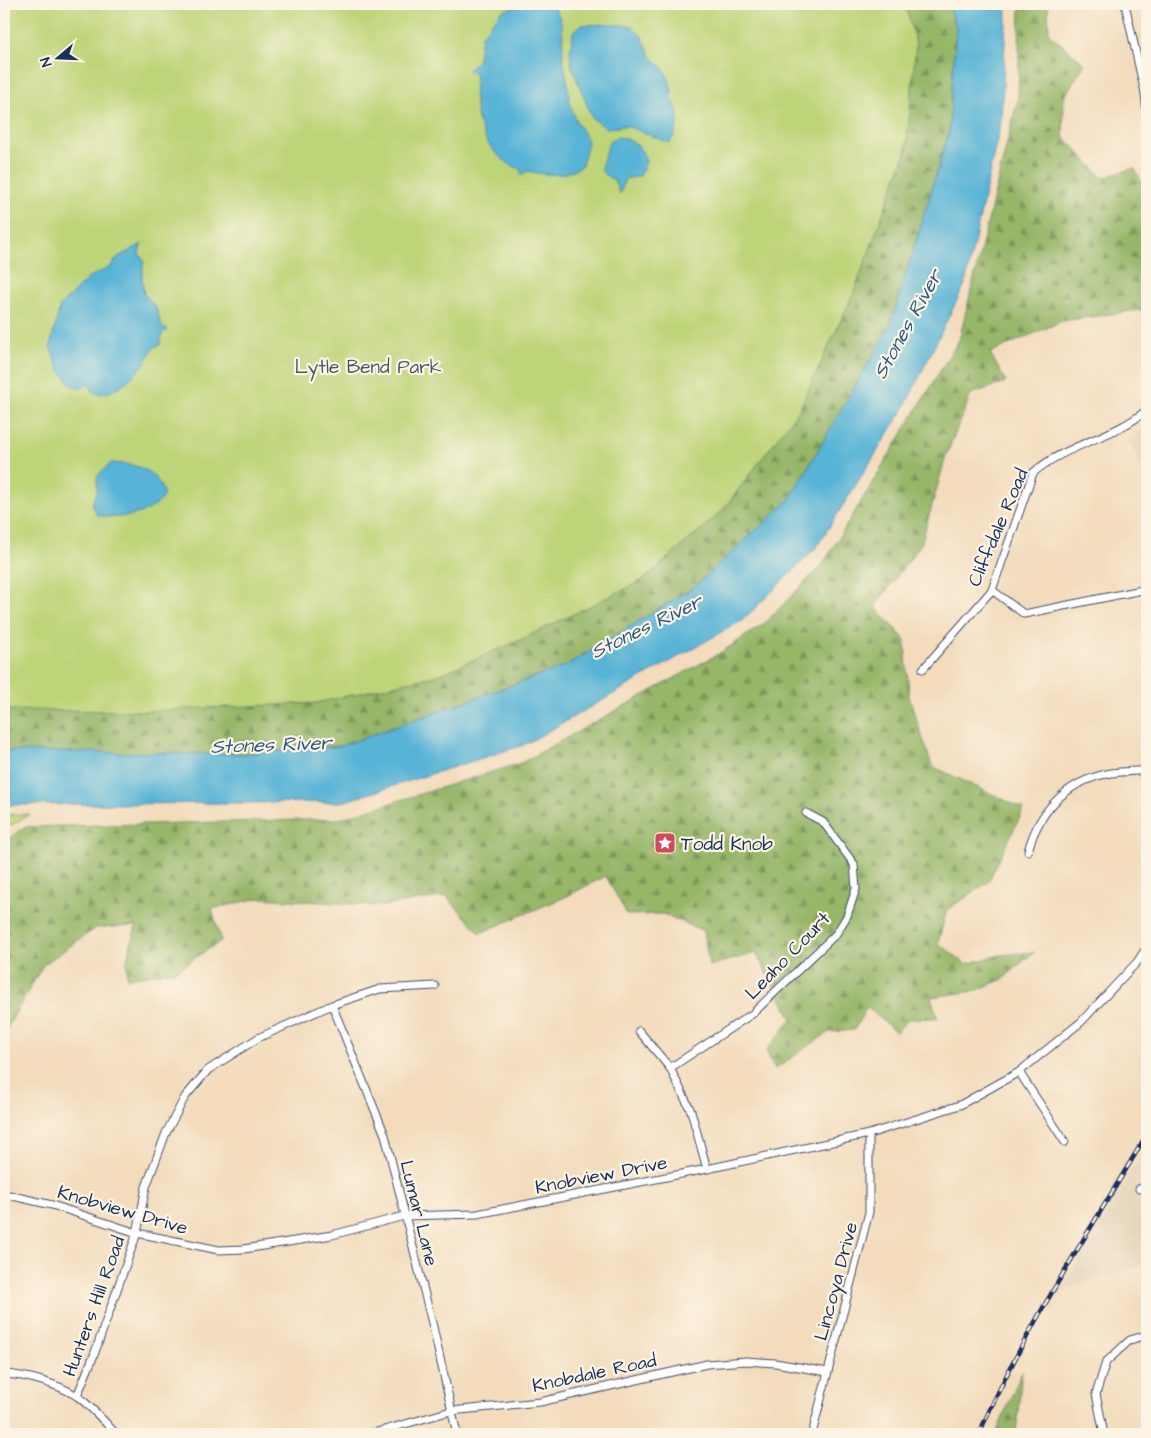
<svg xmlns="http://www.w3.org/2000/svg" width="1151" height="1438" font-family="'Architects Daughter',sans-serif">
	<defs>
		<pattern id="forest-firs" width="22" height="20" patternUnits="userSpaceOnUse" patternTransform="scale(1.25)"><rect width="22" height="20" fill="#96b668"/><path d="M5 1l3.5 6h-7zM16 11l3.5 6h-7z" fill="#7a9459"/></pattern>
	</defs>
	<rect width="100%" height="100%" fill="#fcf5e5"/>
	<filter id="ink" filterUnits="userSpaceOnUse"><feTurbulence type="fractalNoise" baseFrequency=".02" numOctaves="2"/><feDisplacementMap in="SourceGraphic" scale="10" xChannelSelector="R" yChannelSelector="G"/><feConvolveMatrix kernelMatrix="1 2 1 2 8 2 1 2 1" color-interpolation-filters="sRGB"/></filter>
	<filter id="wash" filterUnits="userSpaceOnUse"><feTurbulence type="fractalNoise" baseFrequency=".0096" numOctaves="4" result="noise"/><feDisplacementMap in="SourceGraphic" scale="20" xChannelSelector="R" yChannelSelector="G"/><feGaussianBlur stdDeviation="1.12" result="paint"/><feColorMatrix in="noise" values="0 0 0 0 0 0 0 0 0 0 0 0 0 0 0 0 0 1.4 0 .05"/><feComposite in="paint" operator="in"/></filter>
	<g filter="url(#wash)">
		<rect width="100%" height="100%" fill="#f3dbbc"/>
		<g fill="#e3d1b6">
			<polygon points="1147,425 1147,476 1128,441"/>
			<polygon points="1147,1145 1147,1263 1061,1291"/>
		</g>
		<g fill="#bed478" stroke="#6c826b">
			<polygon points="4,4 1000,4 711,620 179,755 4,751"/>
			<polygon points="30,814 4,829 4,815"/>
		</g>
		<g fill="url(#forest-firs)" stroke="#587263">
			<polygon points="905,4 948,4 956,28 949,132 890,326 789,500 694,587 568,665 341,746 242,754 4,751 4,710 142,711 316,703 438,675 522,639 643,580 722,511 799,410 854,292 906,152 916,44"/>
			<polygon points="1020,4 1048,4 1049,34 1085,64 1064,97 1063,136 1103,178 1134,168 1147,192 1147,309 1062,321 990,353 1006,382 971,394 946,456 921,544 875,606 905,640 909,697 932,766 1024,809 988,882 947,910 938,943 966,964 1000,955 1034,952 1003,979 975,991 931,997 938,1018 908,1019 896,1032 867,1007 854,1030 829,1032 775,1069 766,1051 792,1019 756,953 709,966 704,931 663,914 627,915 606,876 565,897 480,933 446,896 383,906 259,898 212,909 221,941 175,971 127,978 127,959 136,926 96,928 43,965 4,1033 4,842 24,827 339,819 521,763 720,653 765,623 823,564 959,340 1018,98"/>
			<polygon points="1022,1371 1016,1434 996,1434"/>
		</g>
		<g fill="#58b4d6" stroke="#3a729a">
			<path d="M 523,4 L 553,7 C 569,24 559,48 565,69 C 569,85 568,104 575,118 C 578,127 585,133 588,142 L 582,165 C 567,178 545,175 527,171 L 522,175 L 520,169 C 483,156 470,111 476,76 L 471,71 L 467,71 L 478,60 L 481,36 L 502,11 Z"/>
			<polygon points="948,4 1007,4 1001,121 965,284 902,412 816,548 743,620 524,745 342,802 4,805 4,751 242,754 341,746 568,665 694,587 789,500 890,326 949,132 956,28"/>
			<path d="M 609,24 L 632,26 L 641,35 L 652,58 L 662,67 L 667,75 L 672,89 L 671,99 C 682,110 679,133 669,143 L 627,126 L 606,128 L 592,118 L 572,67 L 570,52 L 573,32 L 581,25 Z"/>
			<path d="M 616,137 C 632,138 642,146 646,162 L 640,176 L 625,179 L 620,194 L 614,180 L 604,174 L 601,168 L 609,142 Z"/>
			<path d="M 142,244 L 139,253 L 144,261 L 142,278 L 144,294 L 156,308 L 162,327 L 168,330 L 163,332 L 160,345 L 154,347 C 150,353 148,359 144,364 C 136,375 108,401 93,392 L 90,385 L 76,388 L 70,384 L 58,367 L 50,347 L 60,306 L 89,277 L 109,268 L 118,257 Z"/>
			<path d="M 111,463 C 135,464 157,468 164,495 C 155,515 116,521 97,515 L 92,504 L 97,491 L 97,476 Z"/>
		</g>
	</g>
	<g filter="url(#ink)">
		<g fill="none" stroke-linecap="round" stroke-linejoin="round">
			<g stroke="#3b496c" stroke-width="9">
				<g id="minor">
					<polyline points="1125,4 1145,93 1147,116"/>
					<polyline points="992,590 1024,614 1147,589"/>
					<path d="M 923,669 L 992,590 L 1033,473 C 1066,444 1114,438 1147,410"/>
					<path d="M 1028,851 C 1040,806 1073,776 1120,772 C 1129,772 1139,770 1147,771"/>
					<polyline points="332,1005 385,1135 433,1327 457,1434"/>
					<polyline points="639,1031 670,1068 691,1111 707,1169"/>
					<polyline points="670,1068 752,1014 836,934 847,916 856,889 854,864 823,822 806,813"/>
					<polyline points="1019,1072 1065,1142"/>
					<polyline points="1139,1189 1147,1186"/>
					<polyline points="4,1194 52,1205 137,1233 219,1250 244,1249 332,1235 404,1216 477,1214 707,1169 869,1134 960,1105 1019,1072 1081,1022 1138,961 1147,947"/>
					<path d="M 4,1374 C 26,1375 58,1384 77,1396 C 92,1407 104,1421 116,1434"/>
					<polyline points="77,1396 94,1355 137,1233 146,1187 166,1133 185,1097 208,1070 258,1038 332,1005 380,989 435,986"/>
					<polyline points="370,1434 451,1411 540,1402 707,1364 746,1361 775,1363 828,1372"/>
					<polyline points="812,1434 869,1212 869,1134"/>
					<polyline points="1104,1434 1096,1394 1106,1362 1130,1340 1147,1335"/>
				</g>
			</g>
			<use href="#minor" stroke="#fff" stroke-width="7"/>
			<g stroke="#1b2f5e" stroke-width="4.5">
				<path id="rail" d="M 979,1434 C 1024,1329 1089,1233 1147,1134"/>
			</g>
			<use href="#rail" stroke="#fcf5e5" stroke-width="2.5" stroke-dasharray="8" stroke-linecap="butt"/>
		</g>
	</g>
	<defs>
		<g id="sight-square" transform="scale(1.125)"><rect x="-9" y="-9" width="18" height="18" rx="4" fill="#d1495b" stroke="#fcf5e5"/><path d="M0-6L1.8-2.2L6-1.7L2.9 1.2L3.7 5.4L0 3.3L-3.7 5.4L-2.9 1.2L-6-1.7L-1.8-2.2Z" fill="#fff"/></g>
	</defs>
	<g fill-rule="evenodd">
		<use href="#sight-square" x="665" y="843"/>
	</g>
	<g text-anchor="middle" stroke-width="4.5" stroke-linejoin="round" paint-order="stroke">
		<g font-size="19" fill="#445864" stroke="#fcf5e5">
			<text x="368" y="373">Lytle Bend Park</text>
		</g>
		<g font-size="19" fill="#1b2f5e" stroke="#fcf5e5">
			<text transform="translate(997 527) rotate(-67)" y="7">Cliffdale Road</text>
			<text transform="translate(787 955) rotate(-46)" y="7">Leaho Court</text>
			<text transform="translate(601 1174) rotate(-11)" y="7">Knobview Drive</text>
			<text transform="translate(123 1209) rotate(16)" y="7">Knobview Drive</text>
			<text transform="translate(420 1213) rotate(76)" y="7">Lumar Lane</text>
			<text transform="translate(835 1281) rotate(-75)" y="7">Lincoya Drive</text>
			<text transform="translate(93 1306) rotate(-70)" y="7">Hunters Hill Road</text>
			<text transform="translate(594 1372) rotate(-12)" y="7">Knobdale Road</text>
		</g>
		<g font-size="19" fill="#1b2f5e" stroke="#fcf5e5" text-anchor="start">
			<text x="681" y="850">Todd Knob</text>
		</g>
		<g font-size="20" font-style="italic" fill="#2d5782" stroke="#fcf5e5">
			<text transform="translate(907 324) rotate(-61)" y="7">Stones River</text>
			<text transform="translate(646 626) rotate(-26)" y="7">Stones River</text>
			<text transform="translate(271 744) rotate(-2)" y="7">Stones River</text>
		</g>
	</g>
	<rect width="1151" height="1438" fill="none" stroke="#fcf5e5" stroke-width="20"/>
	<g transform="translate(58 58) rotate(251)" stroke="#fcf5e5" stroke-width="4" paint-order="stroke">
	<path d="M0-4L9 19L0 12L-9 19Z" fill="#1b2f5e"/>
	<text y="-8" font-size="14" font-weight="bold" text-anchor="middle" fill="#1b2f5e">N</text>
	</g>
</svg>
